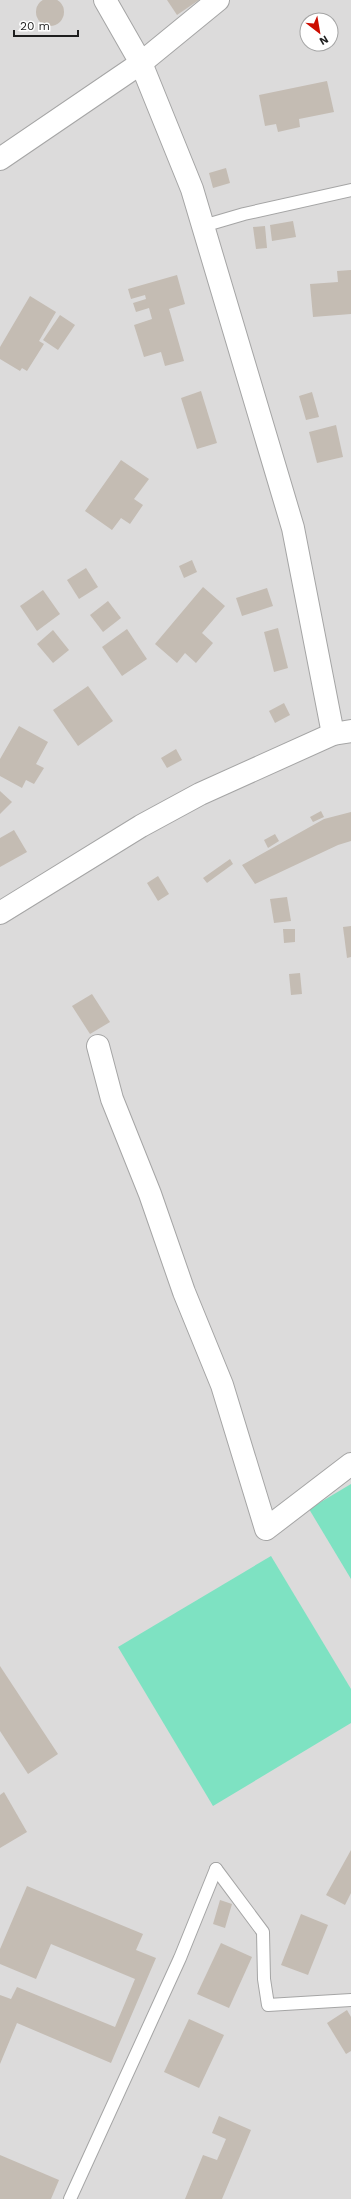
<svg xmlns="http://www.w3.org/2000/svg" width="351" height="2199" font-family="'Work Sans',sans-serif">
	<rect width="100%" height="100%" fill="#efece4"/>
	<path fill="#dcdbdb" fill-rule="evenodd" d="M 0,0 L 351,0 L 351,2199 L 0,2199 ZM 307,20 L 331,20 L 331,44 L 307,44 Z"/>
	<g fill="#7ee2c2">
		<polygon points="351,1484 351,1579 309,1509"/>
		<polygon points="271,1556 351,1689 351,1723 213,1806 118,1647"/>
	</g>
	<g fill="#c4bcb3">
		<circle cx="50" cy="12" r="14"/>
		<polygon points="167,0 199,0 177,15"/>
		<polygon points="327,81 334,112 299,119 300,127 278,132 276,124 265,126 259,95"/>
		<polygon points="226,168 230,183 213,188 209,173"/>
		<polygon points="293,221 296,237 272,241 270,225"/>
		<polygon points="265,226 267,248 256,249 253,227"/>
		<polygon points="351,270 351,314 313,317 310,284 338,282 337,271"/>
		<polygon points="177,275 185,304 169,309 184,361 165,366 161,352 144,357 134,325 152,319 149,308 136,312 133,303 146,299 145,295 131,299 128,289"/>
		<polygon points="30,296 56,312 39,341 44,344 27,371 22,368 20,371 0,359 0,347"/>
		<polygon points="60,315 75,325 58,350 43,340"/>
		<polygon points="201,391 217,443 197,449 181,398"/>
		<polygon points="312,392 319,417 306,420 299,396"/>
		<polygon points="336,425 343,457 317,463 309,432"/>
		<polygon points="121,460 149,479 134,499 143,505 130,524 121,518 112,530 85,511"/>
		<polygon points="192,560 197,572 184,578 179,566"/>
		<polygon points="86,568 98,587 79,599 67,580"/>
		<polygon points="203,587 225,606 202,633 213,643 196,663 185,653 177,663 155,644"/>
		<polygon points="267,588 273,606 242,616 236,598"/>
		<polygon points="43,590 60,614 37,631 20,606"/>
		<polygon points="108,601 121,618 103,632 90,615"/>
		<polygon points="278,628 288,668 274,672 264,632"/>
		<polygon points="127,629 147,659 122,676 102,647"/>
		<polygon points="53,630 69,650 53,663 37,644"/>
		<polygon points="88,686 113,721 78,746 53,710"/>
		<polygon points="284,703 290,715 275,723 269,711"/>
		<polygon points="19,726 48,742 36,764 44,768 34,784 26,780 22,788 0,776 0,759"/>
		<polygon points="176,749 182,760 167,768 161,758"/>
		<polygon points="0,791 12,802 0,814"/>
		<polygon points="321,811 324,817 313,822 310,817"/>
		<polygon points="351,812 351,841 338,845 255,884 242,865 324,819"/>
		<polygon points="14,830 27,852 0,867 0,838"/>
		<polygon points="275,834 279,841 268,848 264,840"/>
		<polygon points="230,859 233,864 207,883 203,878"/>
		<polygon points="158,876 169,894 158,901 147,883"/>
		<polygon points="287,897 291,921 274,923 270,899"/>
		<polygon points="351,926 351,957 347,958 343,927"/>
		<polygon points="283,929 295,929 295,942 284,943"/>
		<polygon points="300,973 302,994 291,995 289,974"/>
		<polygon points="92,994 110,1022 90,1034 72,1006"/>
		<polygon points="0,1666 58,1754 28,1774 0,1731"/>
		<polygon points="4,1792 27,1832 0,1848 0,1795"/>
		<polygon points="351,1850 351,1893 345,1905 326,1895"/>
		<polygon points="27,1886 143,1934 136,1950 156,1958 111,2063 17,2023 0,2064 0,1995 11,1999 17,1987 115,2027 135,1979 51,1944 36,1979 0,1964 0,1949"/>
		<polygon points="220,1900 232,1904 225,1928 213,1924"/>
		<polygon points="301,1914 328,1925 308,1975 281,1965"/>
		<polygon points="221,1943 252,1957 229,2008 197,1994"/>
		<polygon points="347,2010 351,2017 351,2051 346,2054 327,2023"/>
		<polygon points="189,2019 224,2035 199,2088 164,2072"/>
		<polygon points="219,2116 251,2130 222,2199 185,2199 203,2155 217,2160 226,2139 212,2133"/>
		<polygon points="0,2155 59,2180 51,2199 0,2199"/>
	</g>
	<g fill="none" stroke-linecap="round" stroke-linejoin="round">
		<g stroke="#a5a5a5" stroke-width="14">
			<g id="service">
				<polyline points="203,226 244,214 351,190"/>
				<polyline points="216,1869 263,1932 264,1979 268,2005 351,2000"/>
				<polyline points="70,2199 180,1958 216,1869"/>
			</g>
		</g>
		<g stroke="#a5a5a5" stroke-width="24">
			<g id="minor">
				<polyline points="105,0 141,63 192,189 293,528 333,734"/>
				<polyline points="0,159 141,63 218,0"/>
				<polyline points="98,1046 112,1099 150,1194 184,1292 222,1385 266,1529 351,1464"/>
			</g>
		</g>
		<g stroke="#a5a5a5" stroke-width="24">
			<polyline id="tertiary" points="0,913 141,826 200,794 333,734 351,731"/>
		</g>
		<use href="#service" stroke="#fff" stroke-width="12"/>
		<use href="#minor" stroke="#fff" stroke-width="22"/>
		<use href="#tertiary" stroke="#fff" stroke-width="22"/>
	</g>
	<g transform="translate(319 32) rotate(149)"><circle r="19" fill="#ffffff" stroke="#a5a5a5"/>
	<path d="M0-3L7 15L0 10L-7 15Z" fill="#cc0d00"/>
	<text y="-6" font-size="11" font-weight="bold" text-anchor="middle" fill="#1e1e1e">N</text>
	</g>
	<path d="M14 30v6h64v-6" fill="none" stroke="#1e1e1e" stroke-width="2"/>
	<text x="20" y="30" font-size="12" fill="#1e1e1e" stroke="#ffffff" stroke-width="3" paint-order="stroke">20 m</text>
</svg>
